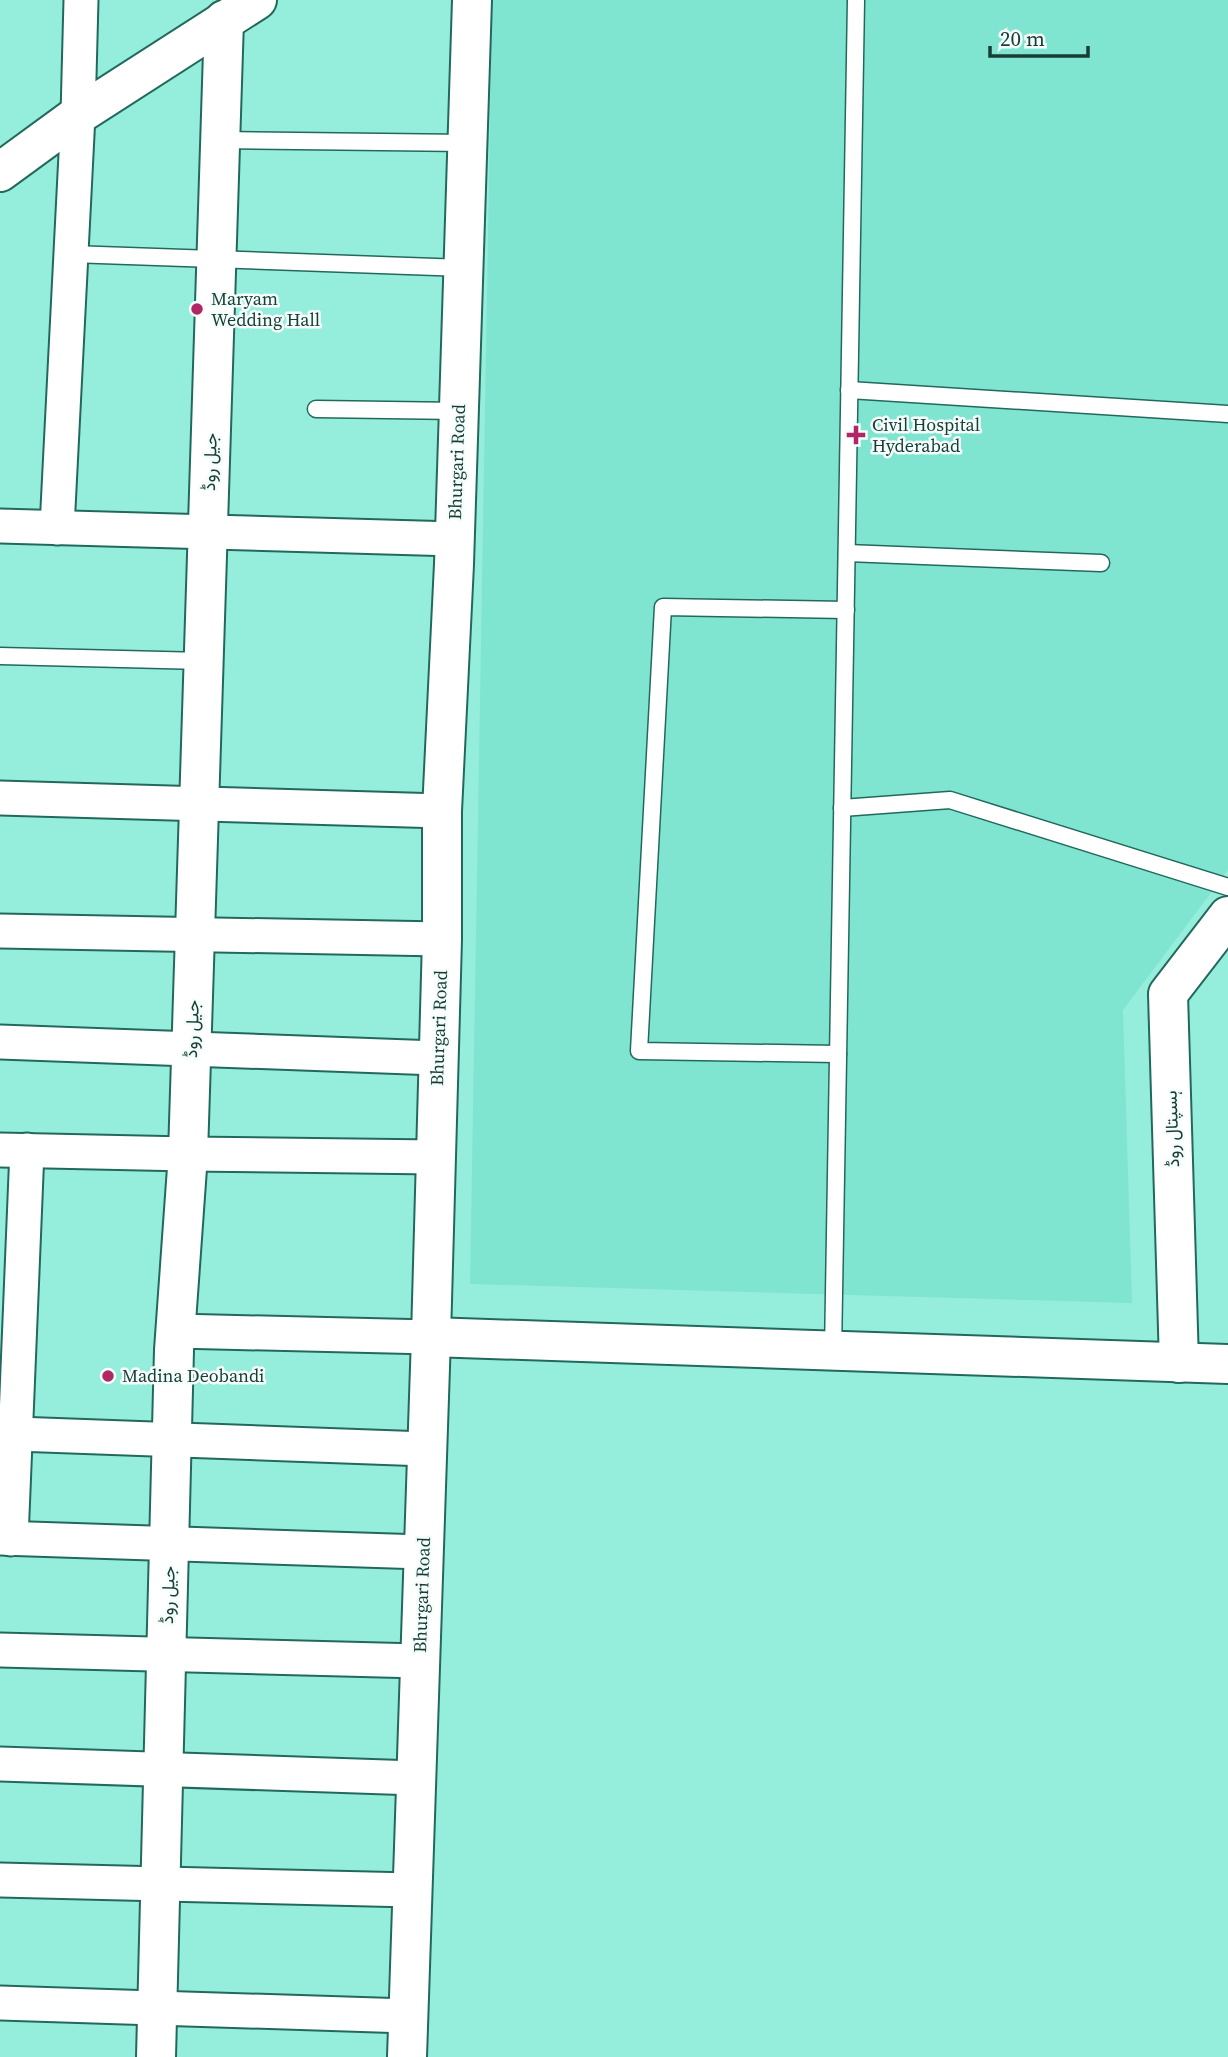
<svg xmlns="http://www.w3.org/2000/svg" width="1228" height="2057" font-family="'Source Serif 4',Vazirmatn,serif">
	<rect width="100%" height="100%" fill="#95eedb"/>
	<polygon fill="#7fe5d0" points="492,0 1228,0 1228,870 1123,1010 1132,1303 470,1284"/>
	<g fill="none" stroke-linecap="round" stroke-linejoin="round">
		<g stroke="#22695c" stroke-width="19">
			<g id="lane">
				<polyline points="220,140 467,143"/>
				<polyline points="71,254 464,268"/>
				<polyline points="849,390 1228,414"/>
				<polyline points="316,409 459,411"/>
				<polyline points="847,553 1101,563"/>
				<polyline points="0,656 203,661"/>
				<polyline points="842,808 950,800 1228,887"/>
				<polyline points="838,1054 639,1051 663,607 846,610"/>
				<polyline points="833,1352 856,0"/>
			</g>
		</g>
		<g stroke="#22695c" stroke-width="37">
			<g id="street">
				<polyline points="0,526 455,539"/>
				<polyline points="57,528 78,115 81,0"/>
				<polyline points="0,798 442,811"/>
				<polyline points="0,931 442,939"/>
				<polyline points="0,1042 437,1058"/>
				<polyline points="0,1150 188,1154 436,1157"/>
				<polyline points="176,1331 431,1337"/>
				<polyline points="16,1434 426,1449"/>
				<polyline points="0,1538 423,1552"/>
				<polyline points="11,1539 27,1150"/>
				<polyline points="0,1650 420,1661"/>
				<polyline points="0,1764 416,1778"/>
				<polyline points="0,1880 412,1890"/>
				<polyline points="0,2003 408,2016"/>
			</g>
		</g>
		<g stroke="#22695c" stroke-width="42">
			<g id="secondary">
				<polyline points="0,172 78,115 257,0"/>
				<polyline points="431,1337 1228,1364"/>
				<polyline points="1179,1363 1168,994 1228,916"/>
				<polyline points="156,2057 174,1350 188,1154 224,20"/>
				<polyline points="407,2057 431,1337 442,939 442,811 454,564 472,0"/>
			</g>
		</g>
		<use href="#lane" stroke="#fff" stroke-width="16"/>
		<use href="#street" stroke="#fff" stroke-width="33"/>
		<use href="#secondary" stroke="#fff" stroke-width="38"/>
	</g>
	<g fill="#b12766" stroke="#f5fdfb" stroke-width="2.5">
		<circle cx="197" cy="309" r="7"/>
		<path d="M852.5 424.5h7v7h7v7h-7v7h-7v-7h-7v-7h7z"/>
		<circle cx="108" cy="1376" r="7"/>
	</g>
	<g text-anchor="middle" stroke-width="5" stroke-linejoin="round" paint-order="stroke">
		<g font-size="18" fill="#173d36" stroke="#f5fdfb" text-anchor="start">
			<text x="211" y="305">Maryam<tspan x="211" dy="21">Wedding Hall</tspan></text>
			<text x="872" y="431">Civil Hospital<tspan x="872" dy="21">Hyderabad</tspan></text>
			<text x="122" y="1382">Madina Deobandi</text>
		</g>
		<g font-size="18" fill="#173d36" stroke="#f5fdfb">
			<text transform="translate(210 462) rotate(-88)" y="6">جیل روڈ</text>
			<text transform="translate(457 462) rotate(-88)" y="6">Bhurgari Road</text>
			<text transform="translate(439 1028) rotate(-88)" y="6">Bhurgari Road</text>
			<text transform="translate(192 1029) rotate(-88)" y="6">جیل روڈ</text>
			<text transform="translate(1172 1129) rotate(-92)" y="6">ہسپتال روڈ</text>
			<text transform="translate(168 1595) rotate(-88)" y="6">جیل روڈ</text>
			<text transform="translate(422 1595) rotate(-88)" y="6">Bhurgari Road</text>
		</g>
	</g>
	<path d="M990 46v10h98v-10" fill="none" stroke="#173d36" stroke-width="3.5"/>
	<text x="1000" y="46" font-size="21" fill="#173d36" stroke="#f5fdfb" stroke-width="5" paint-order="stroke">20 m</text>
</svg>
